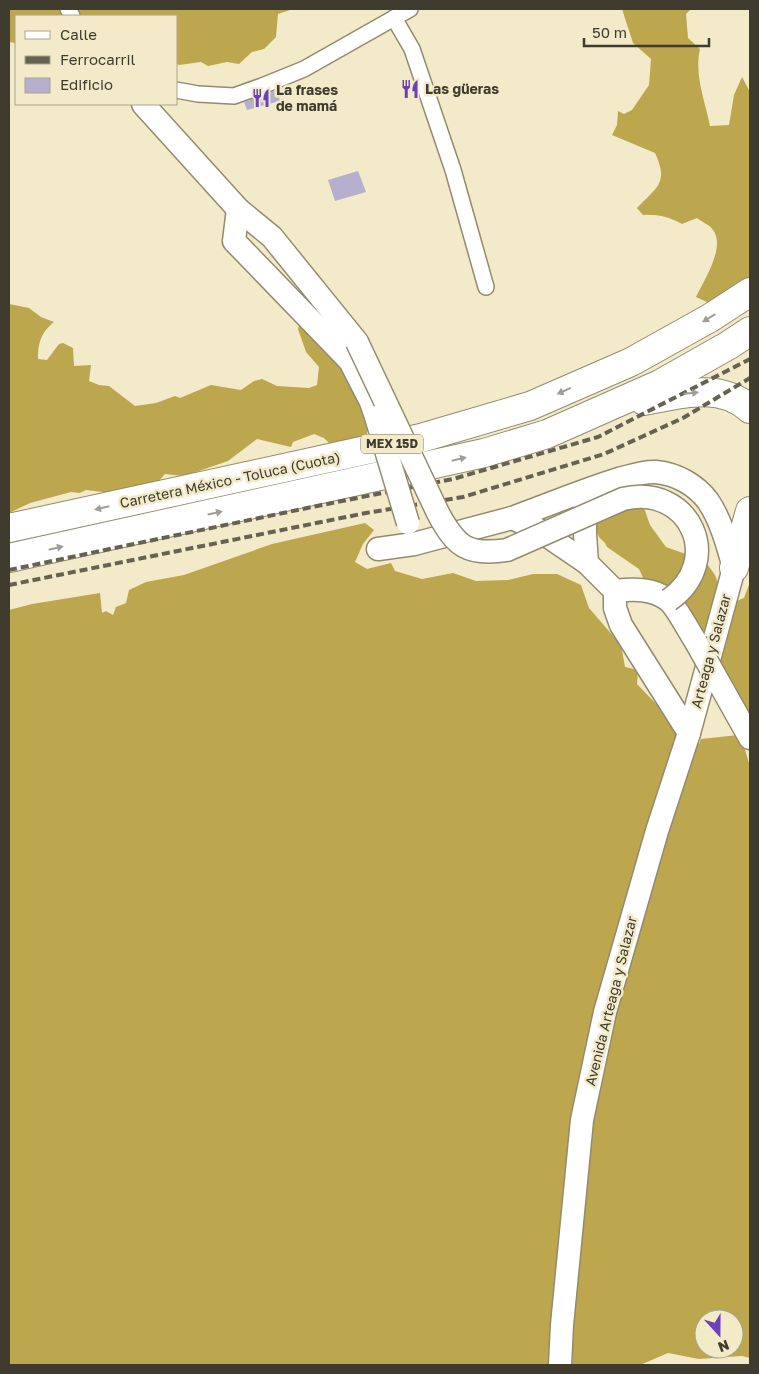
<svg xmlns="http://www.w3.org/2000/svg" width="759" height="1374" font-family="'Golos Text',sans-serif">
	<rect width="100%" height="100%" fill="#f2eac9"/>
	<g fill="#bca64e" fill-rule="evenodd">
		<polygon points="9,9 293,9 278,14 276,37 264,49 252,52 239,64 227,62 208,66 201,62 179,65 176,63 176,16 16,16 16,43 9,42"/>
		<path d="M 622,9 L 691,9 L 686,14 L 688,38 L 700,49 C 694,74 705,101 710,126 L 729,125 L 734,95 L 742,77 L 750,92 L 750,301 L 718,307 L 696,297 C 704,280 726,247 713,230 C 710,225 702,222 697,218 L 682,224 C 669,217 658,214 643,215 L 637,208 C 657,187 669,183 655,153 L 612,135 L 617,125 L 618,111 L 624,114 L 632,110 L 649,85 L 651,59 L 633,43 Z"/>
		<path d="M 9,304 L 29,308 L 41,317 L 54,322 C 41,333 38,342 38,359 L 47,360 L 59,344 L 63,343 L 73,348 L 74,366 L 91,365 L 89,381 L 99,385 L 109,386 L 135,406 L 156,403 L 175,396 L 180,398 L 211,385 L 241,390 L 254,381 L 262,379 L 277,386 L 309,388 L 317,385 L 319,367 L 306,352 L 298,329 L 303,314 L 347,357 L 367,426 L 367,434 L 363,442 L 330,444 L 324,438 L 314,434 L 293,442 L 291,447 L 257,439 L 228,461 L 184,476 L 165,474 L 156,484 L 122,496 L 103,492 L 86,490 L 80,493 L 71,492 L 30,503 L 9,513 Z"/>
		<polygon points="643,505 650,525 666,547 705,561 715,575 726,605 744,598 750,582 750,727 721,667 711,637 703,630 682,628 644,580 639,569 607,547 605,543 599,537 594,524 610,513"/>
		<path d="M 365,523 L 374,530 L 363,544 L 355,562 L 367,569 L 391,563 L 395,571 L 422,579 L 453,573 L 476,581 L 508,580 L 533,574 L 557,574 L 581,585 L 589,608 L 621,645 L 625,667 L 638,670 L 637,684 L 659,707 L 677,734 L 699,744 L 701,739 L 738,735 L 750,741 L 745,750 L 750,766 L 750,1358 L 742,1356 L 699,1359 L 668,1353 L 640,1365 L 9,1365 L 9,610 L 32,604 L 100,593 L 102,613 L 106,611 L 113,615 L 116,607 L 126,603 L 129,590 L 146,582 L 184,575 L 272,544 ZM 704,1319 L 734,1319 L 734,1349 L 704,1349 Z"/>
	</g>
	<g fill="#b6afce">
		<polygon points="277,90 280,101 247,110 244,102"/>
		<polygon points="358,171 366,192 335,201 328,180"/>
	</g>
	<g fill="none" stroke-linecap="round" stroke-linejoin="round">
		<g stroke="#938b6d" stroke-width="18">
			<g id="street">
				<polyline points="68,9 72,16"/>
				<polyline points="394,18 412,49 453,170 486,287"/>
				<polyline points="176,90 198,94 234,96 262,86 304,69 410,9"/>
			</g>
		</g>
		<g stroke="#938b6d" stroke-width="25">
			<g id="secondary">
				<polyline points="143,104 238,209 272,237 357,342"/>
				<polyline points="238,209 234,241 350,361 371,402 376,417"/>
				<polyline points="585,497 585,534 587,563"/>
				<path d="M 512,518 C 548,505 583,490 619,479 C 631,476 644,471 656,472 C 677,474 696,485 708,501 C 721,520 728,546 734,568 L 689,733 L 657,831 L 605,1012 L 582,1120 L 562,1325 L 560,1365"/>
				<path d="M 378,549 L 414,544 L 512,518 L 537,529 L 587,563 L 615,591 C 633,589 653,588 668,600 C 677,607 689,632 696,642"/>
				<polyline points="615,591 615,608 621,625 689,733"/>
				<polyline points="718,681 750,738"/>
			</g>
		</g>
		<g stroke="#938b6d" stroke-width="30">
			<g id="highway">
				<path d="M 644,401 C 681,394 720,382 750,409"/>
				<polyline points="9,528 421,438 530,406 631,362 710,318 750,292"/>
				<polyline points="9,558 484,453 547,434 660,384 729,345 750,331"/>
				<polyline points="734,568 750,511"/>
			</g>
		</g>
		<use href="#street" stroke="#fff" stroke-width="15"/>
		<use href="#secondary" stroke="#fff" stroke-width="22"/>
		<use href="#highway" stroke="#fff" stroke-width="28"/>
		<g stroke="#666251" stroke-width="4" stroke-dasharray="8 4" stroke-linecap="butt">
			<polyline points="9,570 312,507 453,479 598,437 750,359"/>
			<polyline points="9,585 366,513 463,497 604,454 683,418 750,378"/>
		</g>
		<g stroke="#938b6d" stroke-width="25" stroke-linecap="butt">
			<g id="secondary-bridge">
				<path d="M 357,342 L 438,513 C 456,547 468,556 507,550 L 623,499 C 690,483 725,561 669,600"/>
				<polyline points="376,417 408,523"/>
				<polyline points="696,642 718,681"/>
			</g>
		</g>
		<use href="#secondary-bridge" stroke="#fff" stroke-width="22"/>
	</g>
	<defs><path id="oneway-solid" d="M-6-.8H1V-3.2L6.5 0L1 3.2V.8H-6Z" transform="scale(1.25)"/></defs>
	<g fill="#9f9d97">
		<use href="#oneway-solid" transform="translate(709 318) rotate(149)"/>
		<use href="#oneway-solid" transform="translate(564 391) rotate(156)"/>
		<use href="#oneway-solid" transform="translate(691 393) rotate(-5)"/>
		<use href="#oneway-solid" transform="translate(459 459) rotate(-13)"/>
		<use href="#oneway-solid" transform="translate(102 508) rotate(167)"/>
		<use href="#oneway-solid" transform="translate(215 513) rotate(-12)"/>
		<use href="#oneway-solid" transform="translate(56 548) rotate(-13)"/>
	</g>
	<defs>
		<g id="restaurant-bare" transform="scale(1.5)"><path d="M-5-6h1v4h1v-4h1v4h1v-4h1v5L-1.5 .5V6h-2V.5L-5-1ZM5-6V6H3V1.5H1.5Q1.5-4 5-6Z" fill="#6b40b8" stroke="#f2eac9" stroke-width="2.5" paint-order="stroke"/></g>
	</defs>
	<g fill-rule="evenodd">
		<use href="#restaurant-bare" x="410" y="89"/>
		<use href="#restaurant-bare" x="261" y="98"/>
	</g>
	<g text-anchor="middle" stroke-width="5" stroke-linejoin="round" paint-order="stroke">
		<rect fill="#f2eac9" stroke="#75705d" stroke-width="1" x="361" y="434.5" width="62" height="19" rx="4"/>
		<g font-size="12" font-weight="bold" fill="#3f3b2f">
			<text x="392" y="448">MEX 15D</text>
		</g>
		<g font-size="14" font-weight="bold" fill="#3f3b2f" stroke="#f2eac9" text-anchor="start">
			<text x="425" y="94">Las güeras</text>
			<text x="276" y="95">La frases<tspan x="276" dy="16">de mamá</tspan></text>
		</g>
		<g font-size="14" fill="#3f3b2f" stroke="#f2eac9">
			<text transform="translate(230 480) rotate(-12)" y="5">Carretera México - Toluca (Cuota)</text>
			<text transform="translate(711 651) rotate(-75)" y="5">Arteaga y Salazar</text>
			<text transform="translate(611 1001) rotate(-76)" y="5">Avenida Arteaga y Salazar</text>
		</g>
	</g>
	<rect width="759" height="1374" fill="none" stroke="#3f3b2f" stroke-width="20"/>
	<rect x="15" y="15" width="162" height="90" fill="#f2eac9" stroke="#aaa48b"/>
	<rect x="25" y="31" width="25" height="8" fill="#ffffff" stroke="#aaa48b"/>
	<text x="60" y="40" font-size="15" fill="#3f3b2f">Calle</text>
	<rect x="25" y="56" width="25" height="8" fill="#666251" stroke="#aaa48b"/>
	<text x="60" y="65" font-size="15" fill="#3f3b2f">Ferrocarril</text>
	<rect x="25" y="78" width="25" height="15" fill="#b6afce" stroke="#aaa48b"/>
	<text x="60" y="90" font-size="15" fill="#3f3b2f">Edificio</text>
	<g transform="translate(719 1334) rotate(159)"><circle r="24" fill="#f2eac9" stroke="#aaa48b"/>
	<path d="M0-4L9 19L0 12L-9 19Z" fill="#6b40b8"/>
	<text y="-8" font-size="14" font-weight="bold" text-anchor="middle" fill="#3f3b2f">N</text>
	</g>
	<path d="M584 38v8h125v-8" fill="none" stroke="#3f3b2f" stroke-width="2.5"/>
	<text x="592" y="38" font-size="15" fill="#3f3b2f" stroke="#f2eac9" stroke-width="4" paint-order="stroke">50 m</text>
</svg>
